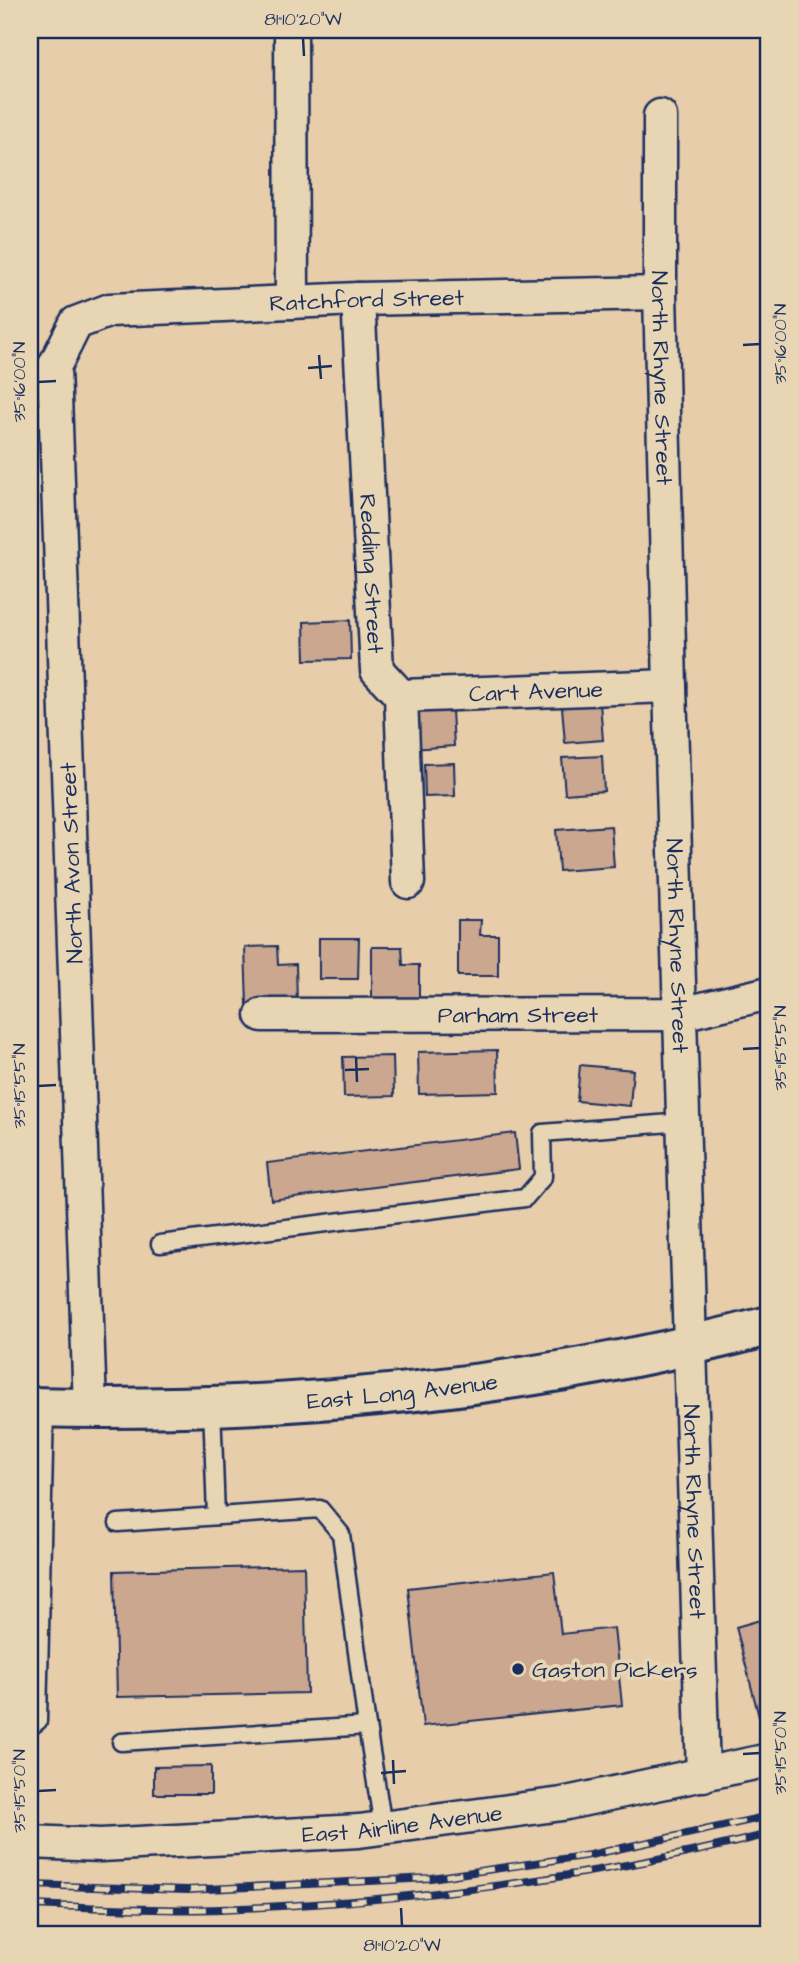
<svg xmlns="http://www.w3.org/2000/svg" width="799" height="1964" font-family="'Architects Daughter',sans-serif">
	<rect width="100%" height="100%" fill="#e8cdab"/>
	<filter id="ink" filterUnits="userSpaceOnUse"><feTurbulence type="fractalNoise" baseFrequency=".0143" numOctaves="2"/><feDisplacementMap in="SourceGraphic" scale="14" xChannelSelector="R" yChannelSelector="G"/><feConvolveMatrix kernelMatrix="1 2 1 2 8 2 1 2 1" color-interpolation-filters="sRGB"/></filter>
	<g filter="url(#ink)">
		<g fill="#cba790" stroke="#1b2f5e" stroke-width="2">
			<polygon points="350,620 351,659 305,660 304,622"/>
			<polygon points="600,703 603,740 565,743 562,707"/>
			<polygon points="452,710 454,746 412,749 409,713"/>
			<polygon points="602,756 604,791 565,794 562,758"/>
			<polygon points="454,763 455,796 425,797 424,764"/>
			<polygon points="611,826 614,867 559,871 556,830"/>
			<polygon points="458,920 481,920 480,935 498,935 498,976 458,976"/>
			<polygon points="319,938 359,938 358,979 319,979"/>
			<polygon points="277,946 278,965 296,964 297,1003 247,1005 245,947"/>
			<polygon points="372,947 402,947 403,965 419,965 419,998 372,998"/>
			<polygon points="497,1050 498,1092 419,1094 418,1052"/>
			<polygon points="393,1056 394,1096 344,1097 343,1057"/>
			<polygon points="580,1065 633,1070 630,1106 577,1101"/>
			<polygon points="515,1133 519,1169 271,1200 267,1163"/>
			<polygon points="304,1566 307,1693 117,1697 114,1571"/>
			<polygon points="554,1572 561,1634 614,1628 622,1705 423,1726 408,1588"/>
			<polygon points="760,1620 769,1655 769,1714 759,1717 736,1627"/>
			<polygon points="211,1766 211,1794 154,1794 154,1767"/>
		</g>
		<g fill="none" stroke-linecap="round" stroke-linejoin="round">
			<g stroke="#1b2f5e" stroke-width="21">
				<g id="lane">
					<polyline points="160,1244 525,1198 543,1177 542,1133 684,1122"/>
					<polyline points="212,1406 216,1516"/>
					<polyline points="118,1523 320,1509 341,1534 367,1726 383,1827"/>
					<polyline points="30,1727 38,1721 45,1407"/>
					<polyline points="121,1742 367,1726"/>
				</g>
			</g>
			<g stroke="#1b2f5e" stroke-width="37">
				<g id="street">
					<polyline points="291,30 292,302"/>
					<path id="s1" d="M 660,116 L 660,293 L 670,686 L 703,1775"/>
					<path id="s2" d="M 358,299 L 377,670 L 401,696 L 408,882"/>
					<path id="s3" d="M 401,696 L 670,686"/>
					<path id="s4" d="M 262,1015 L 681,1014 L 769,993"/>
					<path id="s5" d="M 90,1408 L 54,367 L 76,323 L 110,310 L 358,299 L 660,293"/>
					<path id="s6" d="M 30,1842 L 101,1845 L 359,1831 L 562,1804 L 769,1760"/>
				</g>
			</g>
			<g stroke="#1b2f5e" stroke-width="44">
				<g id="secondary">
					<path id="s7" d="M 30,1407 C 278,1413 529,1389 769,1326"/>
				</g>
			</g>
			<use href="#lane" stroke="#e8d5b3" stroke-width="16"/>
			<use href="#street" stroke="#e8d5b3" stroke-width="32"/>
			<use href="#secondary" stroke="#e8d5b3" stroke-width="38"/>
			<g stroke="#1b2f5e" stroke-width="8">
				<g id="rail">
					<polyline points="30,1885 187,1890 431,1878 590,1855 769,1816"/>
					<path d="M 30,1905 C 93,1907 157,1911 220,1909 C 405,1902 590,1879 769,1834"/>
				</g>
			</g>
			<use href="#rail" stroke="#e8d5b3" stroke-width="5" stroke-dasharray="16" stroke-linecap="butt"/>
		</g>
	</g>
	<path fill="none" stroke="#1b2f5e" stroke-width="2.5" d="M 303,38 L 304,56M 743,345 L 760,344M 319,355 L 321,379M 308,368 L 332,366M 38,382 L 56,381M 743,1049 L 760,1048M 356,1057 L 357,1082M 345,1070 L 369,1069M 38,1086 L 56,1085M 743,1754 L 760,1753M 393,1760 L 394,1784M 381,1773 L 406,1771M 38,1791 L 56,1790M 401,1908 L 402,1926"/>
	<circle fill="#1b2f5e" stroke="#e8d5b3" stroke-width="2.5" cx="518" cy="1669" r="7"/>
	<g text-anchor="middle" stroke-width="7" stroke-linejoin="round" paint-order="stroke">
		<g font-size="23" fill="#1b2f5e" stroke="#e8d5b3">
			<text dy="8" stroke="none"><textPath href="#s5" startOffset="1384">Ratchford Street</textPath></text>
			<text dy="8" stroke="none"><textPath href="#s1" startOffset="262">North Rhyne Street</textPath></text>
			<text dy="8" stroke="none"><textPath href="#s2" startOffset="275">Redding Street</textPath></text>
			<text dy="8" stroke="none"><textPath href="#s3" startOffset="135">Cart Avenue</textPath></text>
			<text transform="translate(71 863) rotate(-92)" y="8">North Avon Street</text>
			<text dy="8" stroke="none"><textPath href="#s1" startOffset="830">North Rhyne Street</textPath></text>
			<text dy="8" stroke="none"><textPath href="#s4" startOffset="256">Parham Street</textPath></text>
			<text dy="8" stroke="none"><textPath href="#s7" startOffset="373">East Long Avenue</textPath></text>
			<text dy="8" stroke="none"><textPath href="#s1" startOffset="1396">North Rhyne Street</textPath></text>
			<text dy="8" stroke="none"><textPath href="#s6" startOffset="373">East Airline Avenue</textPath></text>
		</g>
		<g font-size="23" fill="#1b2f5e" stroke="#e8d5b3" text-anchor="start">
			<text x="532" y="1677">Gaston Pickers</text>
		</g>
	</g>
	<rect width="799" height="1964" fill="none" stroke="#e8d5b3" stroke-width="77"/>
	<rect x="38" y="38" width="722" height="1888" fill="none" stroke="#1b2f5e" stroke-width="2.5"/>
	<g font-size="18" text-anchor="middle" fill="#1b2f5e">
		<text x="303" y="25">81°10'20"W</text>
		<text transform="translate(780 344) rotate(-90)" y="6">35°16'00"N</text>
		<text transform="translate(19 382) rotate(-90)" y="6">35°16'00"N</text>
		<text transform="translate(780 1048) rotate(-90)" y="6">35°15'55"N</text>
		<text transform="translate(19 1086) rotate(-90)" y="6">35°15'55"N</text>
		<text transform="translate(780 1753) rotate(-90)" y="6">35°15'50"N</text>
		<text transform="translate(19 1791) rotate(-90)" y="6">35°15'50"N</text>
		<text x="402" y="1951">81°10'20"W</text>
	</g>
</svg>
